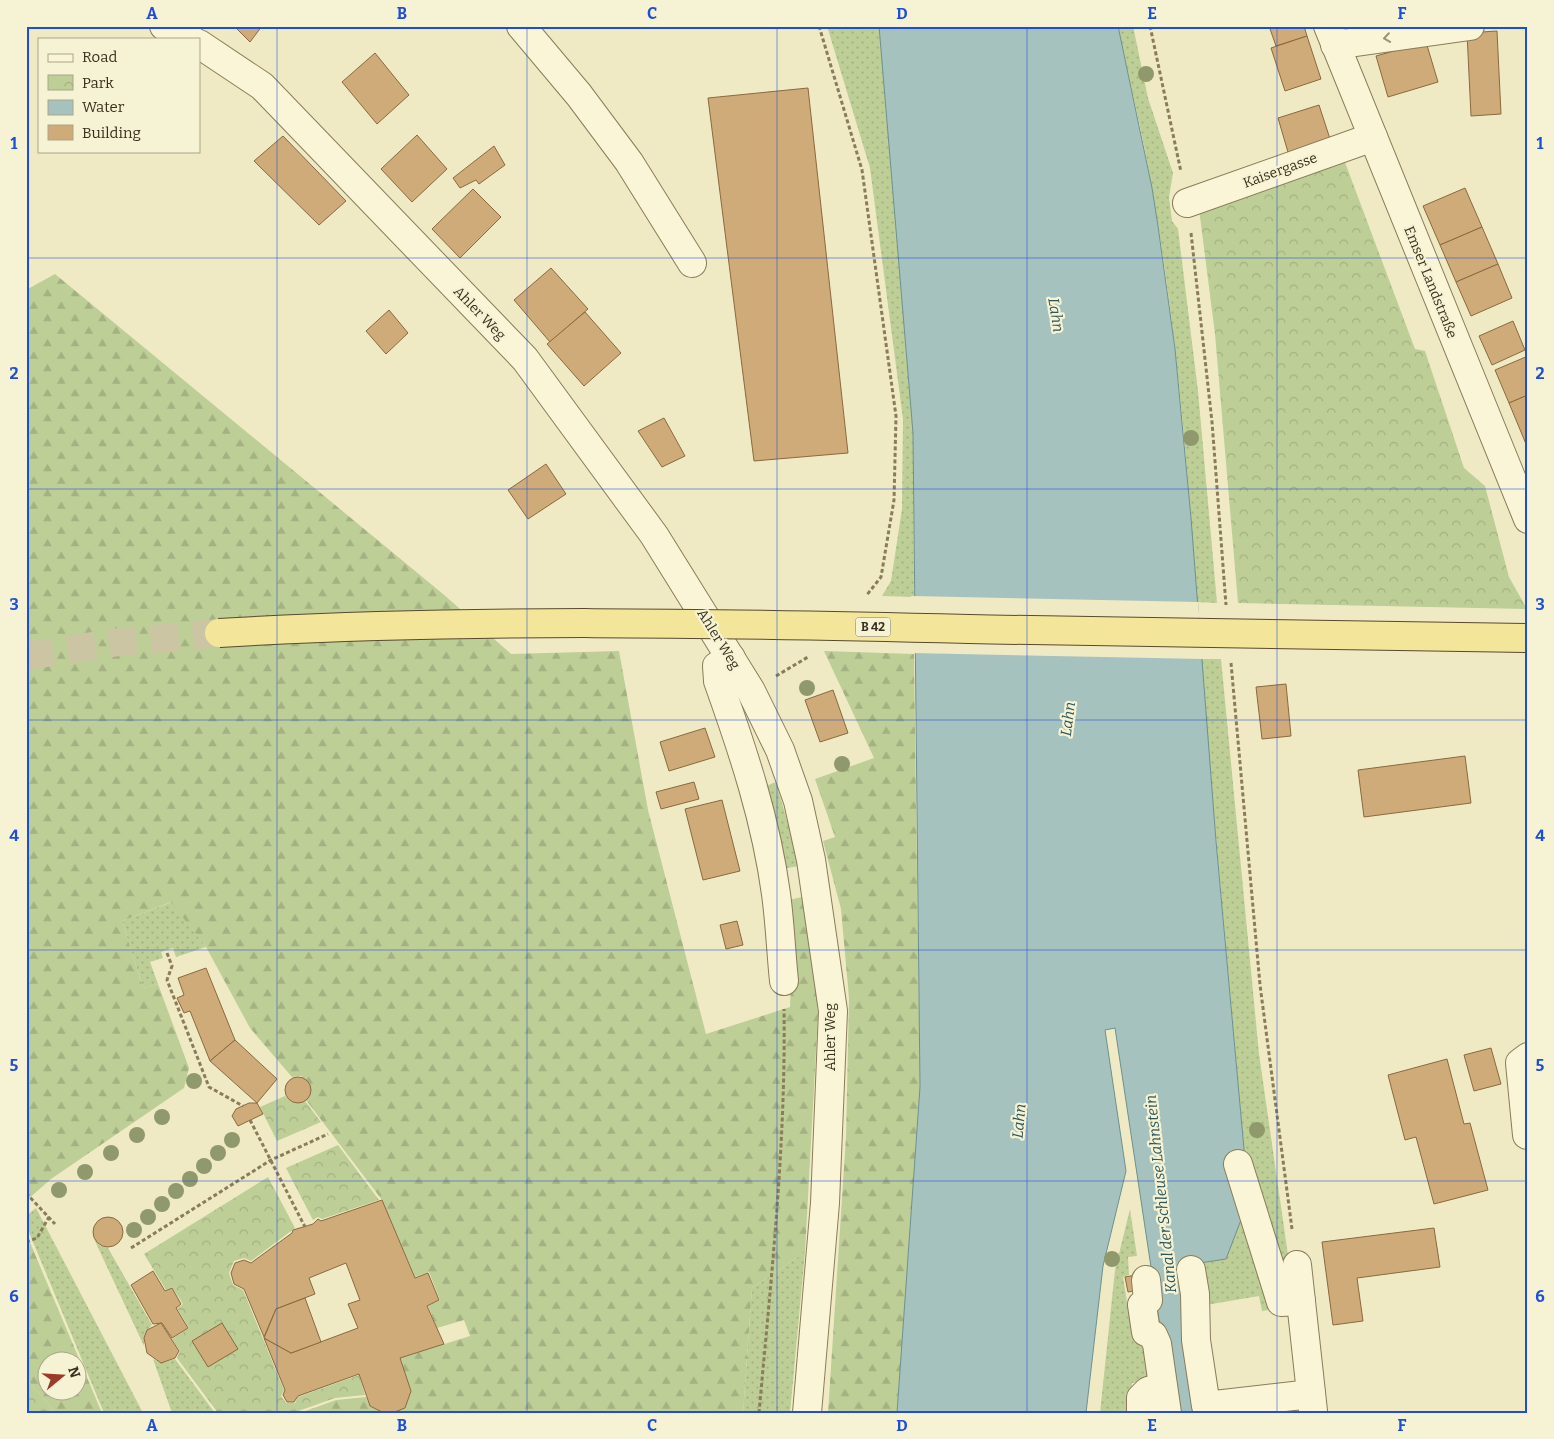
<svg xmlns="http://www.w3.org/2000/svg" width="1554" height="1439" font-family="Bitter,serif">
	<defs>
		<pattern id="grass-dots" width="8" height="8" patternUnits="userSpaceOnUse" patternTransform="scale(1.25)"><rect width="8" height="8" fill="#bece97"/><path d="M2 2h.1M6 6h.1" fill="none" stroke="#a4b182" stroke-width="1.8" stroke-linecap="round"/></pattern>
		<pattern id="forest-firs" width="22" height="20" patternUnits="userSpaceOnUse" patternTransform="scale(1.25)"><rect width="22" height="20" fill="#bece97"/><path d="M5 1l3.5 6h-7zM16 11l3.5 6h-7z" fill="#a4b182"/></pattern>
		<pattern id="park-crowns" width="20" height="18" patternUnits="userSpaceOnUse" patternTransform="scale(1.25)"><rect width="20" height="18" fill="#bece97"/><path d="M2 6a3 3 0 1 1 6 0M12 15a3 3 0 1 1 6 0" fill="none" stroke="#a4b182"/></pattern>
	</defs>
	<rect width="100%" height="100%" fill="#efeac4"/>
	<g fill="url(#grass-dots)">
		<polygon points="827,26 879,26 881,34 913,433 914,597 882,596 891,581 902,509 903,419 870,168"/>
		<path d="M 1118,26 L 1133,26 L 1148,98 L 1173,173 L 1169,197 L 1172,221 L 1178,229 L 1198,391 L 1217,603 L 1196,602 C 1188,464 1176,325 1152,189 C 1143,134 1129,80 1118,26 Z"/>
		<polygon points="1200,659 1221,659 1259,1054 1289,1262 1276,1257 1245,1160"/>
		<polygon points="776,782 800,866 780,869 766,786"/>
		<polygon points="172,902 206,947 176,957 173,948 161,952 163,958 150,962 158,984 143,988 122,921"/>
		<polygon points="36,1208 143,1413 104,1413 26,1225 26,1216"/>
		<polygon points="1130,1209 1137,1256 1128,1257 1129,1275 1123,1277 1127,1302 1135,1301 1151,1348 1154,1379 1132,1383 1130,1413 1100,1413 1115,1270"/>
		<polygon points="1241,1220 1276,1309 1262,1311 1259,1296 1206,1305 1200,1263"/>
		<path d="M 94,1239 L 99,1245 L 108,1248 L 152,1325 C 145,1331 144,1337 144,1346 Z"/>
		<polygon points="805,1252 790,1413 743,1413 752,1288"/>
		<polygon points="153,1359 161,1363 175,1359 215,1413 172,1413"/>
	</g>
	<g fill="url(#forest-firs)" fill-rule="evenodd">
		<polygon points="55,274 443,594 511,654 619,651 648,810 706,1034 790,1007 791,979 780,902 802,897 814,959 818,1014 805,1252 752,1288 743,1413 392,1413 405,1408 411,1391 400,1358 470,1336 464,1320 437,1328 428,1306 440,1300 429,1272 415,1277 382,1200 306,1100 310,1096 310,1084 301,1076 292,1077 250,1028 206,947 171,902 122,921 143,988 158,984 189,1068 184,1088 51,1179 26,1201 26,290"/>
		<polygon points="824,651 914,654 920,1087 897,1413 828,1413 846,1137 849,998 841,909 823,841 835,837 815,779 874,758"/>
		<path d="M 26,1233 L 102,1413 L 56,1413 L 26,1378 ZM 48,1362 L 78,1362 L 78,1392 L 48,1392 Z"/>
		<polygon points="366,1397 370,1406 384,1413 300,1413 336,1400"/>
	</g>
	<g fill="url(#park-crowns)">
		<polygon points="1343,157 1415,349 1425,351 1464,468 1485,486 1509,577 1527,609 1238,603 1215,334 1199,209"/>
		<path d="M 285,1096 C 292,1103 296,1105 305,1101 L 321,1122 L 277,1141 L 260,1107 Z"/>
		<polygon points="338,1145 379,1200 322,1219 318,1217 313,1220 286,1168"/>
		<polygon points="268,1177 295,1228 251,1261 244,1258 234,1261 229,1273 233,1285 243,1290 284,1390 281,1396 286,1403 295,1403 298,1397 359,1375 365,1395 335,1398 293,1413 218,1413 177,1358 180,1351 172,1339 189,1328 177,1308 183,1304 172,1287 166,1290 144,1254"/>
		<polygon points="26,1378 56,1413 26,1413"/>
	</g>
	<polygon fill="#a6c2bf" stroke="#6c918e" points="879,26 1118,26 1152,188 1158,226 1175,349 1191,518 1216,841 1245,1160 1241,1220 1226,1259 1200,1263 1202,1413 1173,1413 1115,1028 1105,1030 1126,1171 1103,1266 1086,1413 897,1413 920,1087 913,433"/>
	<polygon fill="#efeac4" points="911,596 1198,602 1203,659 911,653"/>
	<g fill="#ceab79" stroke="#8a693f">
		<polygon points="234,26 262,26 250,42"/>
		<polygon points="1269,26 1304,26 1307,36 1276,46"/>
		<polygon points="1497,31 1501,114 1471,116 1467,33"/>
		<polygon points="1307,36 1321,79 1285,91 1271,48"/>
		<polygon points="1426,42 1438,82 1388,97 1376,56"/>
		<polygon points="375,53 409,95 377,124 342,82"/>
		<polygon points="808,88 848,453 754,461 708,98"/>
		<polygon points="1319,105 1332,145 1290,159 1278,118"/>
		<polygon points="417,135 447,169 412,202 381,169"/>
		<polygon points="283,136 346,201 319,225 254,161"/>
		<polygon points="494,146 505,165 479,184 476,180 460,188 453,178"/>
		<polygon points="1465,188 1482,227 1440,245 1423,206"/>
		<polygon points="473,189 501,217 460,258 432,229"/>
		<polygon points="1482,227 1498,264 1456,282 1440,245"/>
		<polygon points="1498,264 1512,298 1471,316 1456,282"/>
		<polygon points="551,268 588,309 550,342 514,300"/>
		<polygon points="389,310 408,333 386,354 366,331"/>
		<polygon points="585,312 621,353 584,386 547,344"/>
		<polygon points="1513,321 1525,350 1492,365 1479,336"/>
		<polygon points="1528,356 1528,395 1509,403 1495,370"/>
		<polygon points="1528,395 1528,443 1526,444 1509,403"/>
		<polygon points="664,418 685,456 662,467 638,431"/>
		<polygon points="546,464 566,494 528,519 508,490"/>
		<polygon points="1286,684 1291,736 1262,739 1256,687"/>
		<polygon points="833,690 848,733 820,742 805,700"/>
		<polygon points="705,728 715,757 669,771 660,742"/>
		<polygon points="1465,756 1471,803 1364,817 1358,770"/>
		<polygon points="694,782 699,799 661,809 656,792"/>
		<polygon points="722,800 740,871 703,880 685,809"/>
		<polygon points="737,921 743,945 726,949 720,925"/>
		<polygon points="206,968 235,1040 210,1061 190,1011 184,1013 177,998 184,995 178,978"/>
		<polygon points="235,1040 277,1079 257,1103 210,1061"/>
		<polygon points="1491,1048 1501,1084 1474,1091 1464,1055"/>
		<polygon points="1447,1059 1464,1124 1470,1123 1488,1190 1434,1204 1416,1137 1405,1140 1388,1075"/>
		<circle cx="298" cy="1090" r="13"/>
		<polygon points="249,1103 257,1103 263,1114 238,1126 232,1116 236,1109"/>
		<polygon points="382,1200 415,1278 428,1273 439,1300 427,1306 444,1344 400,1358 411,1391 405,1408 392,1413 384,1413 370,1406 359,1374 298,1396 294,1402 287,1402 283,1395 285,1390 264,1338 291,1353 358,1328 348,1304 360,1300 346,1263 309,1278 315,1294 276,1309 264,1337 244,1289 234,1284 231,1273 235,1263 244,1260 251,1263 292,1233 293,1230 313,1224 318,1219 321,1221"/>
		<circle cx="108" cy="1232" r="15"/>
		<polygon points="1434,1228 1440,1267 1357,1278 1363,1321 1333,1325 1322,1242"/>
		<polygon points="153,1271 165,1291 172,1288 181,1304 176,1308 188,1328 172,1338 162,1323 153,1324 131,1285"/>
		<polygon points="1136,1275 1139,1290 1128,1292 1125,1277"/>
		<polygon points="305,1298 321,1342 291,1353 264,1338 276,1309"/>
		<polygon points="161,1323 179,1351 175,1358 161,1363 147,1353 144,1338 147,1330"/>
		<polygon points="222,1323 238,1349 208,1367 192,1341"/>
	</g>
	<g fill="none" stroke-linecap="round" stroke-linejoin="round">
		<polyline stroke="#cbc5a3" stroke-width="28" stroke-dasharray="28 14" stroke-linecap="butt" points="26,656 119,642 219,633"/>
		<g stroke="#8a7c5a" stroke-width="30">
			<g id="minor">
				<polyline points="164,26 191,39"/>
				<polyline points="521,26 579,95 629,162 692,263"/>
				<polyline points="1328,26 1528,519"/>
				<polyline points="199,44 262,86 525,359 654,535 751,691 780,750 798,801 811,860 833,1011 825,1203 807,1413"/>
				<polyline points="1335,45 1470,26"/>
				<polyline points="1187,203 1373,137"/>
				<path d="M 731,658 L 717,666 L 718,681 C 743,751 766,820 776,894 C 780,923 781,952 784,981"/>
				<polyline points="1527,1135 1520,1063 1528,1057"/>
				<polyline points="1238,1164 1281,1302 1301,1301"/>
				<polyline points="1297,1265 1313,1411"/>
				<polyline points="1191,1270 1195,1294 1196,1340 1206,1406 1311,1394"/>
				<polyline points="1146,1280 1148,1300 1142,1305 1146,1332 1153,1335 1157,1344 1167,1413"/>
				<polyline points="1141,1413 1141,1398 1148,1391 1163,1387"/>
			</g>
		</g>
		<g stroke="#8a7c5a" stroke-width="3" stroke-dasharray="4 2.5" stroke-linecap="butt">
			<polyline points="819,26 862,170 896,416 894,500 881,577 866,596"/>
			<polyline points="1150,26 1181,172"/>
			<polyline points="1191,233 1212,422 1226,605"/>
			<polyline points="1231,663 1260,985 1292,1229"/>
			<polyline points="776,676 808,657"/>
			<polyline points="167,953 172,966 167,980 209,1087 243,1106"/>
			<polyline points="250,1120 305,1227"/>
			<polyline points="26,1193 55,1224"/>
			<polyline points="26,1242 37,1238 49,1217"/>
			<polyline points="131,1248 271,1160 328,1134"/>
			<path d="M 759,1413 C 771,1279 786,1144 784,1009"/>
		</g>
		<use href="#minor" stroke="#faf5d7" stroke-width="28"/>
		<g stroke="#58492e" stroke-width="30" stroke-linecap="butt">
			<path id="major-bridge" d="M 219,633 C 469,618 718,623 969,629 C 1155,633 1341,635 1528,638"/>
		</g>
		<use href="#major-bridge" stroke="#f3e69b" stroke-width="28"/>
	</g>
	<g fill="#90996c">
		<circle cx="1146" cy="74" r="8"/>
		<circle cx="1191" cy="438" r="8"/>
		<circle cx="807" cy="688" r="8"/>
		<circle cx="842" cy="764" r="8"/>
		<circle cx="194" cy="1081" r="8"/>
		<circle cx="162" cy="1117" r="8"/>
		<circle cx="1257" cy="1130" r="8"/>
		<circle cx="137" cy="1135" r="8"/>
		<circle cx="232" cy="1140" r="8"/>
		<circle cx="111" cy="1153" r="8"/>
		<circle cx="218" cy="1153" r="8"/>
		<circle cx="204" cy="1166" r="8"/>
		<circle cx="85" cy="1172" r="8"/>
		<circle cx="190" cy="1179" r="8"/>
		<circle cx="59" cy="1190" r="8"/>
		<circle cx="176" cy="1191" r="8"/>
		<circle cx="162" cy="1204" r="8"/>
		<circle cx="148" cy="1217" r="8"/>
		<circle cx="134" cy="1230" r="8"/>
		<circle cx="1112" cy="1259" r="8"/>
	</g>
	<defs><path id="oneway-chevron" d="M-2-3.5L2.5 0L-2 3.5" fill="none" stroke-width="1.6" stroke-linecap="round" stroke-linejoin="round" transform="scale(1.25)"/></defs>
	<use stroke="#9a927a" href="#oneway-chevron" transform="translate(1387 38) rotate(172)"/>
	<path fill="none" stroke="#1d4ed8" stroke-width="1" stroke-opacity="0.55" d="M 277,26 L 277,1413M 527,26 L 527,1413M 777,26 L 777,1413M 1027,26 L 1027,1413M 1277,26 L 1277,1413M 26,258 L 1528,258M 26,489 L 1528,489M 26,720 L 1528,720M 26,950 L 1528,950M 26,1181 L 1528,1181"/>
	<g text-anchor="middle" stroke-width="4.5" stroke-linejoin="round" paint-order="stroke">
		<rect fill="#f6f2d4" stroke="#726a55" stroke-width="1" x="855.5" y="617.5" width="35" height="19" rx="4"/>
		<g font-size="12" font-weight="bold" fill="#3a301e">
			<text x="873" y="631">B 42</text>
		</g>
		<g font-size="14" fill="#3a301e" stroke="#f6f2d4">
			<text transform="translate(1280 170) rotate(-20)" y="5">Kaisergasse</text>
			<text transform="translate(1431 282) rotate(68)" y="5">Emser Landstraße</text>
			<text transform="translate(480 313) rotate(46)" y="5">Ahler Weg</text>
			<text transform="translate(719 639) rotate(58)" y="5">Ahler Weg</text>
			<text transform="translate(830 1037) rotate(-90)" y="5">Ahler Weg</text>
		</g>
		<g font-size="15" font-style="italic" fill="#2d555a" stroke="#f6f2d4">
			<text transform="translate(1056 315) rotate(81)" y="5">Lahn</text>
			<text transform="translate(1068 719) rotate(-83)" y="5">Lahn</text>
			<text transform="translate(1019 1121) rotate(-85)" y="5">Lahn</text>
			<text transform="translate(1161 1194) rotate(-96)" y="5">Kanal der Schleuse Lahnstein</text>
		</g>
	</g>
	<rect width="1554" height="1439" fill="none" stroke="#f6f2d4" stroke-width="55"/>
	<rect x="38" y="38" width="162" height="115" fill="#f6f2d4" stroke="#aba48b"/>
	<rect x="48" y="54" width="25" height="8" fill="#faf5d7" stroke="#aba48b"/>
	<text x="82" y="62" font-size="15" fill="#3a301e">Road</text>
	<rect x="48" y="75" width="25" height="15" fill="url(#park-crowns)" stroke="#aba48b"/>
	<text x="82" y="88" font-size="15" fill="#3a301e">Park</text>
	<rect x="48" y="100" width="25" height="15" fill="#a6c2bf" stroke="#aba48b"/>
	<text x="82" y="112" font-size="15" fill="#3a301e">Water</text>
	<rect x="48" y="125" width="25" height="15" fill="#ceab79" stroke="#aba48b"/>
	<text x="82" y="138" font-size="15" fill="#3a301e">Building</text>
	<g transform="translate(62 1376) rotate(72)"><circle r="24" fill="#f6f2d4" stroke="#aba48b"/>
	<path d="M0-4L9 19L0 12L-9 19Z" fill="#9b3a28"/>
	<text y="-8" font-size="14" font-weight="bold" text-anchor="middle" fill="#3a301e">N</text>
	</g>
	<rect x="28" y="28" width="1498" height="1384" fill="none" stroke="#1d4ed8" stroke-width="2"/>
	<g font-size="16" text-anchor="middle" font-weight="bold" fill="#1d4ed8">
		<text x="152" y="19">A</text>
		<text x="402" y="19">B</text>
		<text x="652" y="19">C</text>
		<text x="902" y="19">D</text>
		<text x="1152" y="19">E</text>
		<text x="1402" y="19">F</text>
		<text x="14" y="149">1</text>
		<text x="1540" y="149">1</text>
		<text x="14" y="379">2</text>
		<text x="1540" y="379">2</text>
		<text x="14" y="610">3</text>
		<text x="1540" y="610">3</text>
		<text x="14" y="841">4</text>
		<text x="1540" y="841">4</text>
		<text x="14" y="1071">5</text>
		<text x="1540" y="1071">5</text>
		<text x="14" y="1302">6</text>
		<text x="1540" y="1302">6</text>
		<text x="152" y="1431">A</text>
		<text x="402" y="1431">B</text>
		<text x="652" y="1431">C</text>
		<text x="902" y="1431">D</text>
		<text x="1152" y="1431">E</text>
		<text x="1402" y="1431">F</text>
	</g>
</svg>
